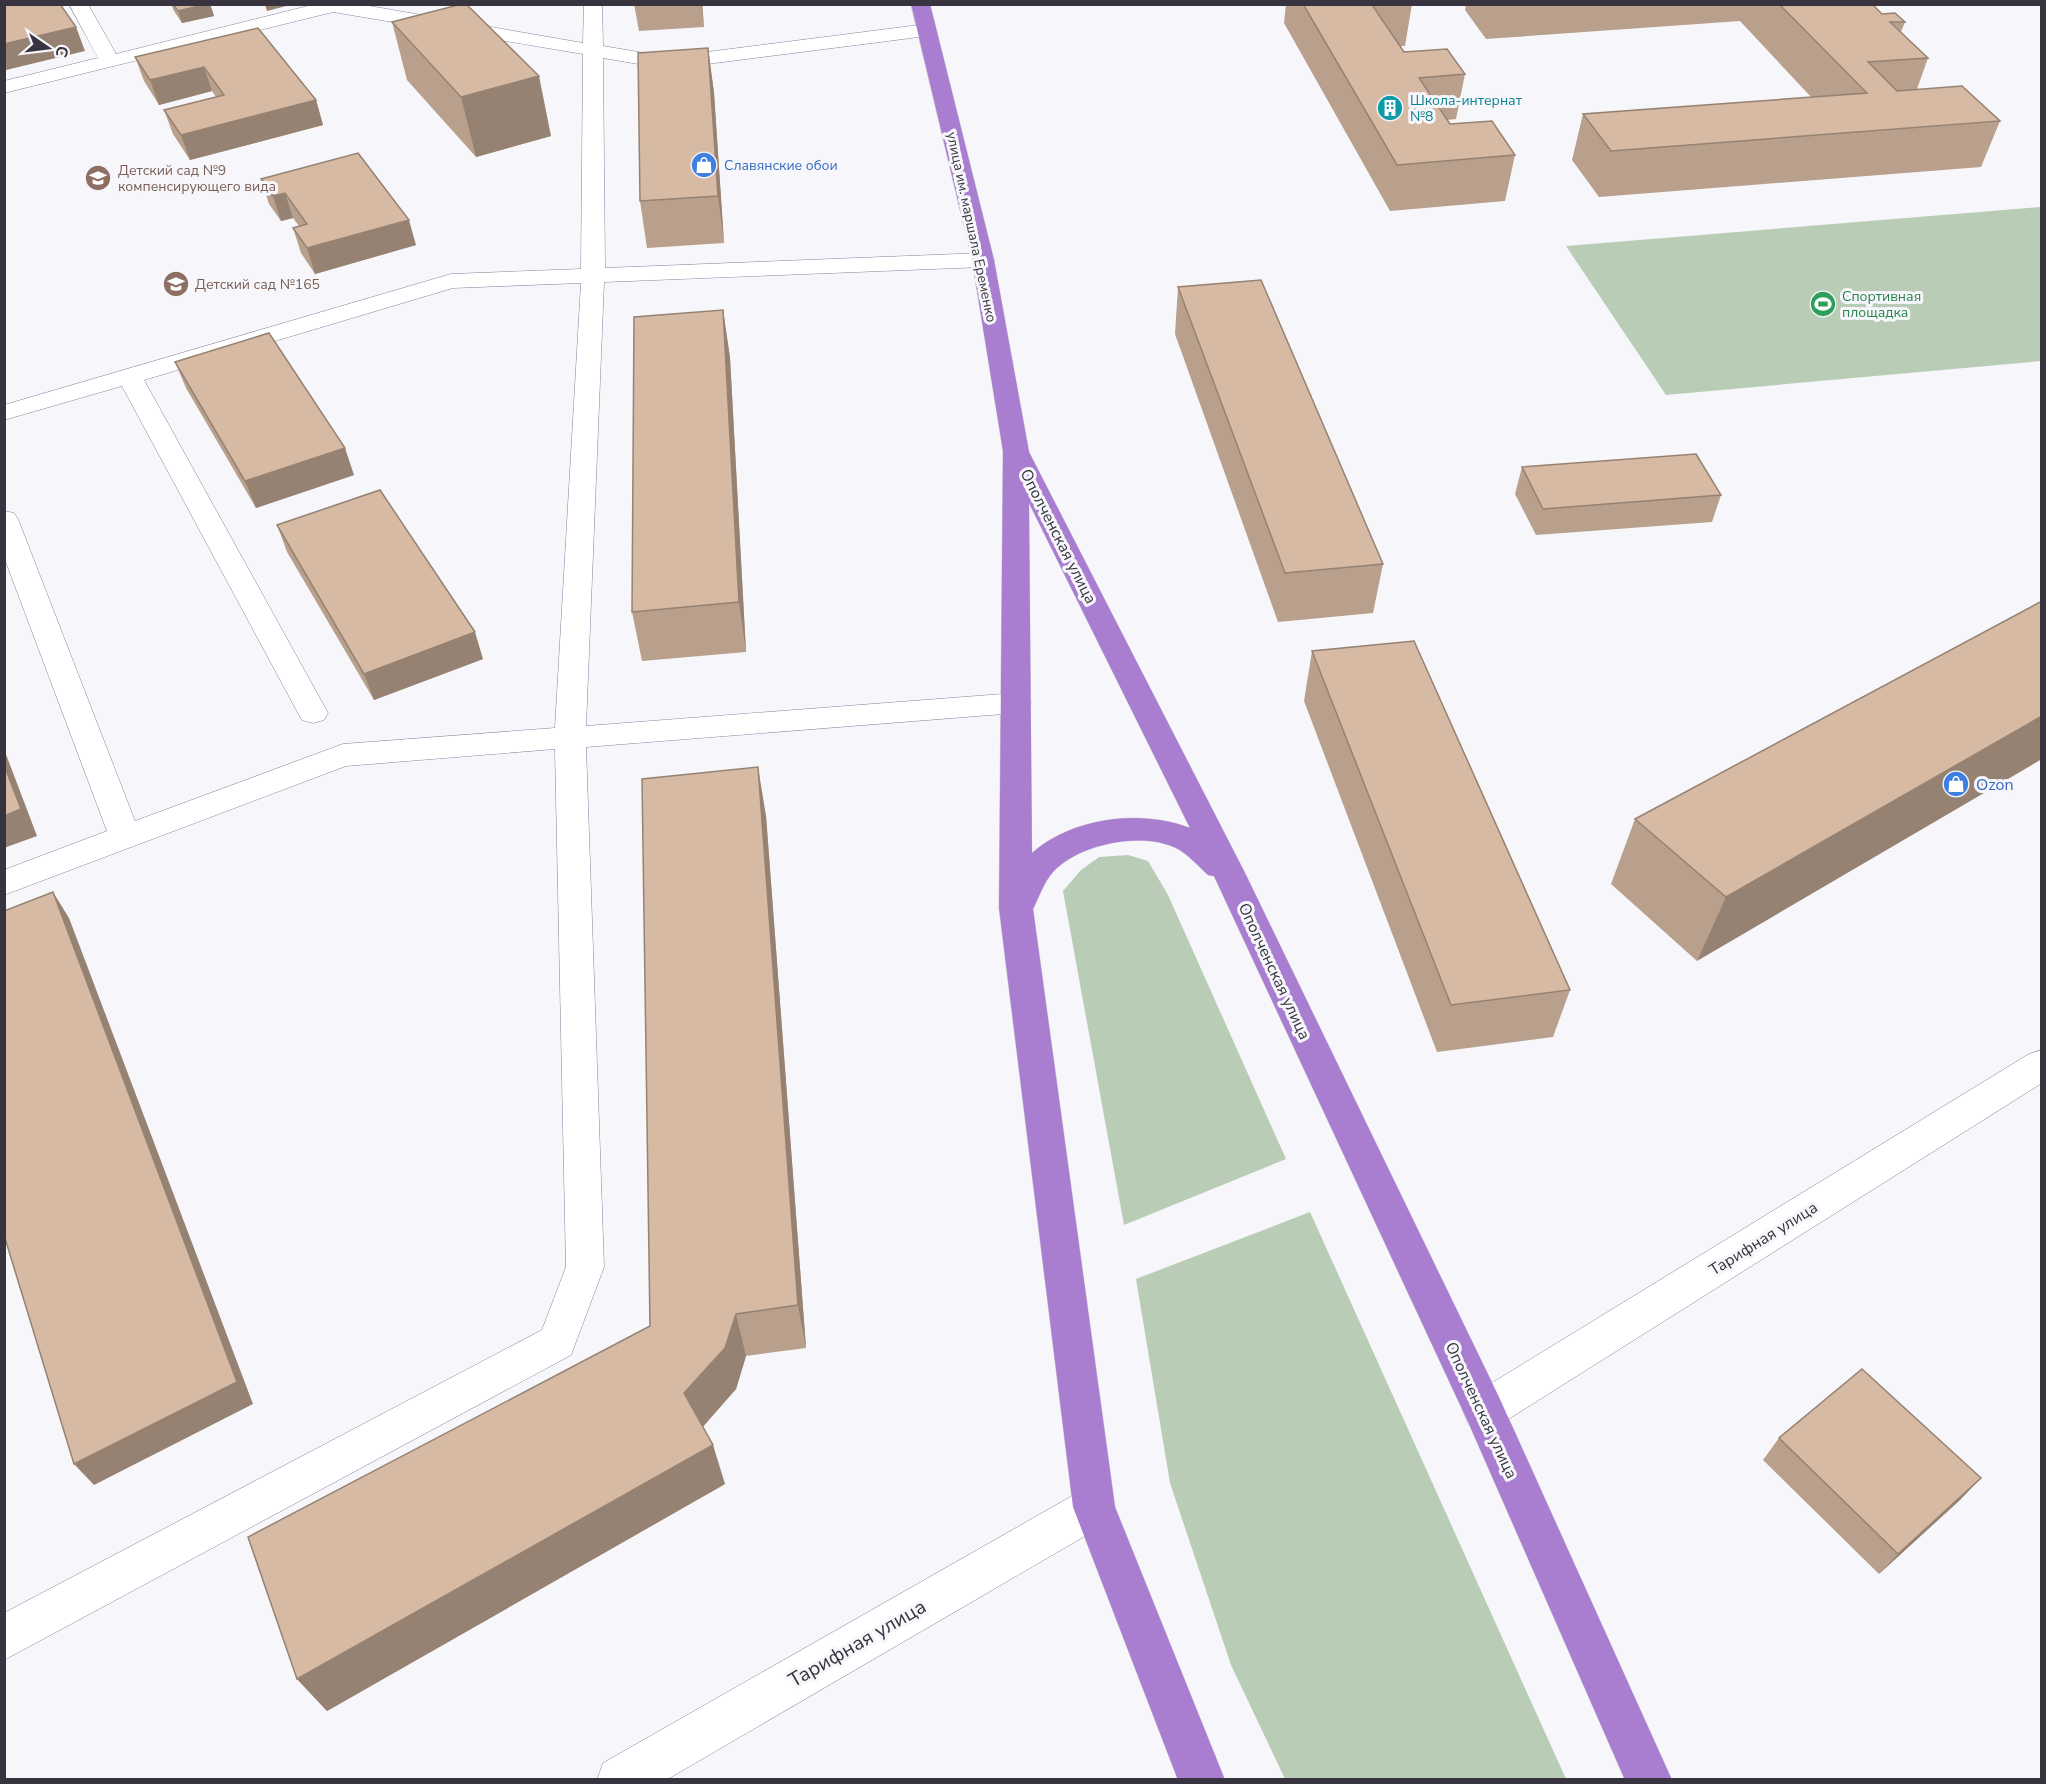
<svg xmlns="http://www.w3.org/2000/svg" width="2046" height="1784" font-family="'Nunito Sans',sans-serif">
	<rect width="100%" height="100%" fill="#f7f6fb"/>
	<g fill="#b9ccb5">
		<polygon points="2041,207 2041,361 1666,395 1566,246"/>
		<polygon points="1128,855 1148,861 1168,895 1286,1159 1124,1225 1063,891 1081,870 1099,857"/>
		<polygon points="1310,1212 1566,1779 1285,1779 1231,1665 1170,1483 1136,1279"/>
	</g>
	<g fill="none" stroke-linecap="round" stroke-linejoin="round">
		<g stroke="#87819b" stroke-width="1">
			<g id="minor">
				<polygon points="69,4 88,4 116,54 316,4 358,4 583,43 584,4 602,4 603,46 668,57 927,24 934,26 937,30 934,34 927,36 668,69 603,58 605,268 983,253 991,255 994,260 991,265 983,267 604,282 586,726 1016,693 1027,696 1031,703 1027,710 1016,713 586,747 604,1267 571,1355 4,1660 4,1613 542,1330 566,1267 555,749 346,766 4,895 4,870 107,831 4,557 4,511 14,513 18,519 135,821 343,744 555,728 581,283 453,288 144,380 328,713 324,720 313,723 302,720 298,713 122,386 4,420 4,405 451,274 581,269 583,54 333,12 4,93 4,81 98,58"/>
				<polygon points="2042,1050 2042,1083 1499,1425 1484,1430 1469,1425 1463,1411 1469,1397 2029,1054"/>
				<polygon points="1094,1486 1109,1492 1115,1507 1109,1522 666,1780 597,1780 603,1763 1079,1492"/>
			</g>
		</g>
		<g stroke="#d3d2d5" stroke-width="1">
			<path id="highway" d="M 911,4 L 930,4 L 994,260 L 1029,452 L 1245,873 L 1499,1397 L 1672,1780 L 1625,1780 L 1469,1424 L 1214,876 L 1208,875 C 1198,866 1188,854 1176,848 C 1142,831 1078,844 1053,872 C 1044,882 1039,897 1033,909 L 1115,1507 L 1225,1780 L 1178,1780 L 1073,1507 L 999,908 L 1003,451 L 972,260 ZM 1029,503 L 1190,828 C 1141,809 1073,817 1032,853 Z"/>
		</g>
		<use href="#minor" fill="#fff" fill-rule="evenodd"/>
		<use href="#highway" fill="#a97ed1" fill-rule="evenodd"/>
	</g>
	<g fill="#b8a08c">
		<polygon points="171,4 210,4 214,16 182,23 174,11"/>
		<polygon points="634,4 702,4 704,27 639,31"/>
		<polygon points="1286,4 1412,4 1405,46 1400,46 1404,52 1465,74 1456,119 1447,120 1450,124 1515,155 1505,201 1390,211 1284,23"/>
		<polygon points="1466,4 1872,4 1882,14 1905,22 1901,32 1928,58 1917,89 2000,121 1981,167 1599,197 1572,160 1583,114 1812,98 1740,21 1486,39 1465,10"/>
		<polygon points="392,22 551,136 476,157 407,80"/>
		<polygon points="258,28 316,100 323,125 190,160 173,134 164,110 216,97 212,91 159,105 144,81 135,57"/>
		<polygon points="708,48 714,93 724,243 647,248 640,201"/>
		<polygon points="261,179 416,245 315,274 301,253 293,228 299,226 293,218 281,221 269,204"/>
		<polygon points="1178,287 1383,564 1373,613 1278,622 1175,334"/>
		<polygon points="723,310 730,358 746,652 642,661 632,612"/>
		<polygon points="175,362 354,475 256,508 186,388"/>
		<polygon points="1522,467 1721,495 1712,522 1536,535 1515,494"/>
		<polygon points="277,525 483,659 374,700 287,552"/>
		<polygon points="2042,601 1697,961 1611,884 1635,819"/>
		<polygon points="1312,651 1570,990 1553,1037 1437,1052 1304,701"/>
		<polygon points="766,816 806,1348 746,1356 736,1389 703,1427 725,1484 327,1711 297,1679 650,1326"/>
		<polygon points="1779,1438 1961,1499 1879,1574 1763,1460"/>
	</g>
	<g fill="#968272">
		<polygon points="207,4 210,4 214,16 182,23 178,11"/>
		<polygon points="265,4 294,4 267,11"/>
		<polygon points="701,4 702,4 704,27"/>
		<polygon points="76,27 85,51 6,70 4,66 4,44"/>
		<polygon points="708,48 714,93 724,243 718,196"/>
		<polygon points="204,67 212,91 159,105 150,80"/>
		<polygon points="539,76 551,136 476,157 461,97"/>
		<polygon points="316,100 323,125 190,160 181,135"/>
		<polygon points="285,193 293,218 281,221 273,196"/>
		<polygon points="409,220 416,245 315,274 307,248"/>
		<polygon points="723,310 730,358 746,652 739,602"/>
		<polygon points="345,448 354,475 256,508 245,481"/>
		<polygon points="475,632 483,659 374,700 364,674"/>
		<polygon points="2042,716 2042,759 1697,961 1726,897"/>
		<polygon points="4,749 37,836 4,848"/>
		<polygon points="758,767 766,816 806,1348 798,1305"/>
		<polygon points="53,892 69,918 253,1404 94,1485 74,1464"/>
		<polygon points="736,1314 746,1356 736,1389 696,1434 684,1393"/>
		<polygon points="713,1445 725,1484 327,1711 297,1679"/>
		<polygon points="1981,1478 1961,1499 1879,1574 1898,1554"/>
	</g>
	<g fill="#d6baa3" stroke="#968272" stroke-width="1.5">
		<polygon points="4,4 60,4 76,27 4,44"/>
		<polygon points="173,4 207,4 178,11"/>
		<polygon points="462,4 466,4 539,76 461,97 392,22"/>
		<polygon points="1303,4 1383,4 1372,5 1404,52 1447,49 1465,74 1419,78 1450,124 1492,121 1515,155 1397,165"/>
		<polygon points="1779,4 1872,4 1882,14 1895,13 1905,22 1890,22 1928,58 1868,62 1897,91 1962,86 2000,121 1611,151 1583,114 1867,93"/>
		<polygon points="258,28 316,100 181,135 164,110 224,95 204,67 150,80 135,57"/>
		<polygon points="708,48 718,196 640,201 638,53"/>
		<polygon points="358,153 409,220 307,248 293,228 307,224 285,193 273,196 261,179"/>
		<polygon points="1261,280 1383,564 1285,573 1178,287"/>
		<polygon points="723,310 739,602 632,612 634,317"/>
		<polygon points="269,333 345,448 245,481 175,362"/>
		<polygon points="1696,454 1721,495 1543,509 1522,467"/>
		<polygon points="380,490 475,632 364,674 277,525"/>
		<polygon points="2042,601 2042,716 1726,897 1635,819"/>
		<polygon points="1414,641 1570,990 1451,1005 1312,651"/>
		<polygon points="4,765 21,809 4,816"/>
		<polygon points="758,767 798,1305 736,1314 725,1348 684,1393 713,1445 297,1679 248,1537 650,1326 642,779"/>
		<polygon points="53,892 237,1382 74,1464 4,1235 4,911"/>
		<polygon points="1862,1369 1981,1478 1898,1554 1779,1438"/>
	</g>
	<defs>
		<g id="building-disc" transform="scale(1.35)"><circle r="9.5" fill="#0f9aa8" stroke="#f7f6fb"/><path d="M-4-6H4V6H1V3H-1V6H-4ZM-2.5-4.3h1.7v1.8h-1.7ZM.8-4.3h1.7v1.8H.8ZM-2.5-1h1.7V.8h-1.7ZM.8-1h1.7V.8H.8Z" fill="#fff"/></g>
		<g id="shop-disc" transform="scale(1.35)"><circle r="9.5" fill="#3f7fe0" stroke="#f7f6fb"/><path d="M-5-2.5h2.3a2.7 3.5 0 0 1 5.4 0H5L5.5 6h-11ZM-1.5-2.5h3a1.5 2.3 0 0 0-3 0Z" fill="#fff"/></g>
		<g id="school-disc" transform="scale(1.35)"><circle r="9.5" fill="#8d6e63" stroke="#f7f6fb"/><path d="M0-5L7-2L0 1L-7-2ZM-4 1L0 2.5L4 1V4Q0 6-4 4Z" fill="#fff"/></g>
		<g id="stadium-disc" transform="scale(1.35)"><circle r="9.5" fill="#2e9e5b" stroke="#f7f6fb"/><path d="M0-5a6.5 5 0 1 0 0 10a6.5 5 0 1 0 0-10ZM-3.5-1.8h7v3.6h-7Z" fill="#fff"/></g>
	</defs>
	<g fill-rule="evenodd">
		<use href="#building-disc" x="1390" y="108"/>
		<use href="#shop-disc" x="704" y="165"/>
		<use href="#school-disc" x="98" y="178"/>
		<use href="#school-disc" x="176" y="284"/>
		<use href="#stadium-disc" x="1823" y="304"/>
		<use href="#shop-disc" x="1956" y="784"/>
	</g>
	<g text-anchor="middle" stroke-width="6" stroke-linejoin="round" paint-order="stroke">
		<g font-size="14" fill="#0d838f" stroke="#f7f6fb" text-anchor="start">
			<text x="1410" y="105">Школа-интернат<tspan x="1410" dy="16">№8</tspan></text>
		</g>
		<g font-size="14" fill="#366cbe" stroke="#f7f6fb" text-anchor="start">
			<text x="724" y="170">Славянские обои</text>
		</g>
		<g font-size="14" fill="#785e54" stroke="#f7f6fb" text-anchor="start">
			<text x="118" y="175">Детский сад №9<tspan x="118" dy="16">компенсирующего вида</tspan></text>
			<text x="195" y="289">Детский сад №165</text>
		</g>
		<g font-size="14" fill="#37343f" stroke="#f7f6fb">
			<text transform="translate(972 227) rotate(78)" y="5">улица им. маршала Еременко</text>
		</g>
		<g font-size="14" fill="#27864d" stroke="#f7f6fb" text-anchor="start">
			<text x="1842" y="301">Спортивная<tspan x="1842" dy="16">площадка</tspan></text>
		</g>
		<g font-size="16" fill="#37343f" stroke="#f7f6fb">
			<text transform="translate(1059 536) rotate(63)" y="6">Ополченская улица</text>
			<text transform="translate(1275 971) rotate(65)" y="6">Ополченская улица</text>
			<text transform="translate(1763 1238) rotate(-32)" y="6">Тарифная улица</text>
			<text transform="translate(1482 1410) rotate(65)" y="6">Ополченская улица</text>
		</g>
		<g font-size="16" fill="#366cbe" stroke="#f7f6fb" text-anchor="start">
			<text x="1976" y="790">Ozon</text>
		</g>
		<g font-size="20" fill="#37343f" stroke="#f7f6fb">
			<text transform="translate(857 1643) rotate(-30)" y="7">Тарифная улица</text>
		</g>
	</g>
	<rect width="2046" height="1784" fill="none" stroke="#37343f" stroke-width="12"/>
	<g transform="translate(48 48) rotate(104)" stroke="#f7f6fb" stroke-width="4.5" paint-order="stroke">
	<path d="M0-4.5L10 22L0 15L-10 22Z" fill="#37343f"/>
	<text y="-9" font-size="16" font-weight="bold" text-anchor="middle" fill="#37343f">С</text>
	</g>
</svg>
